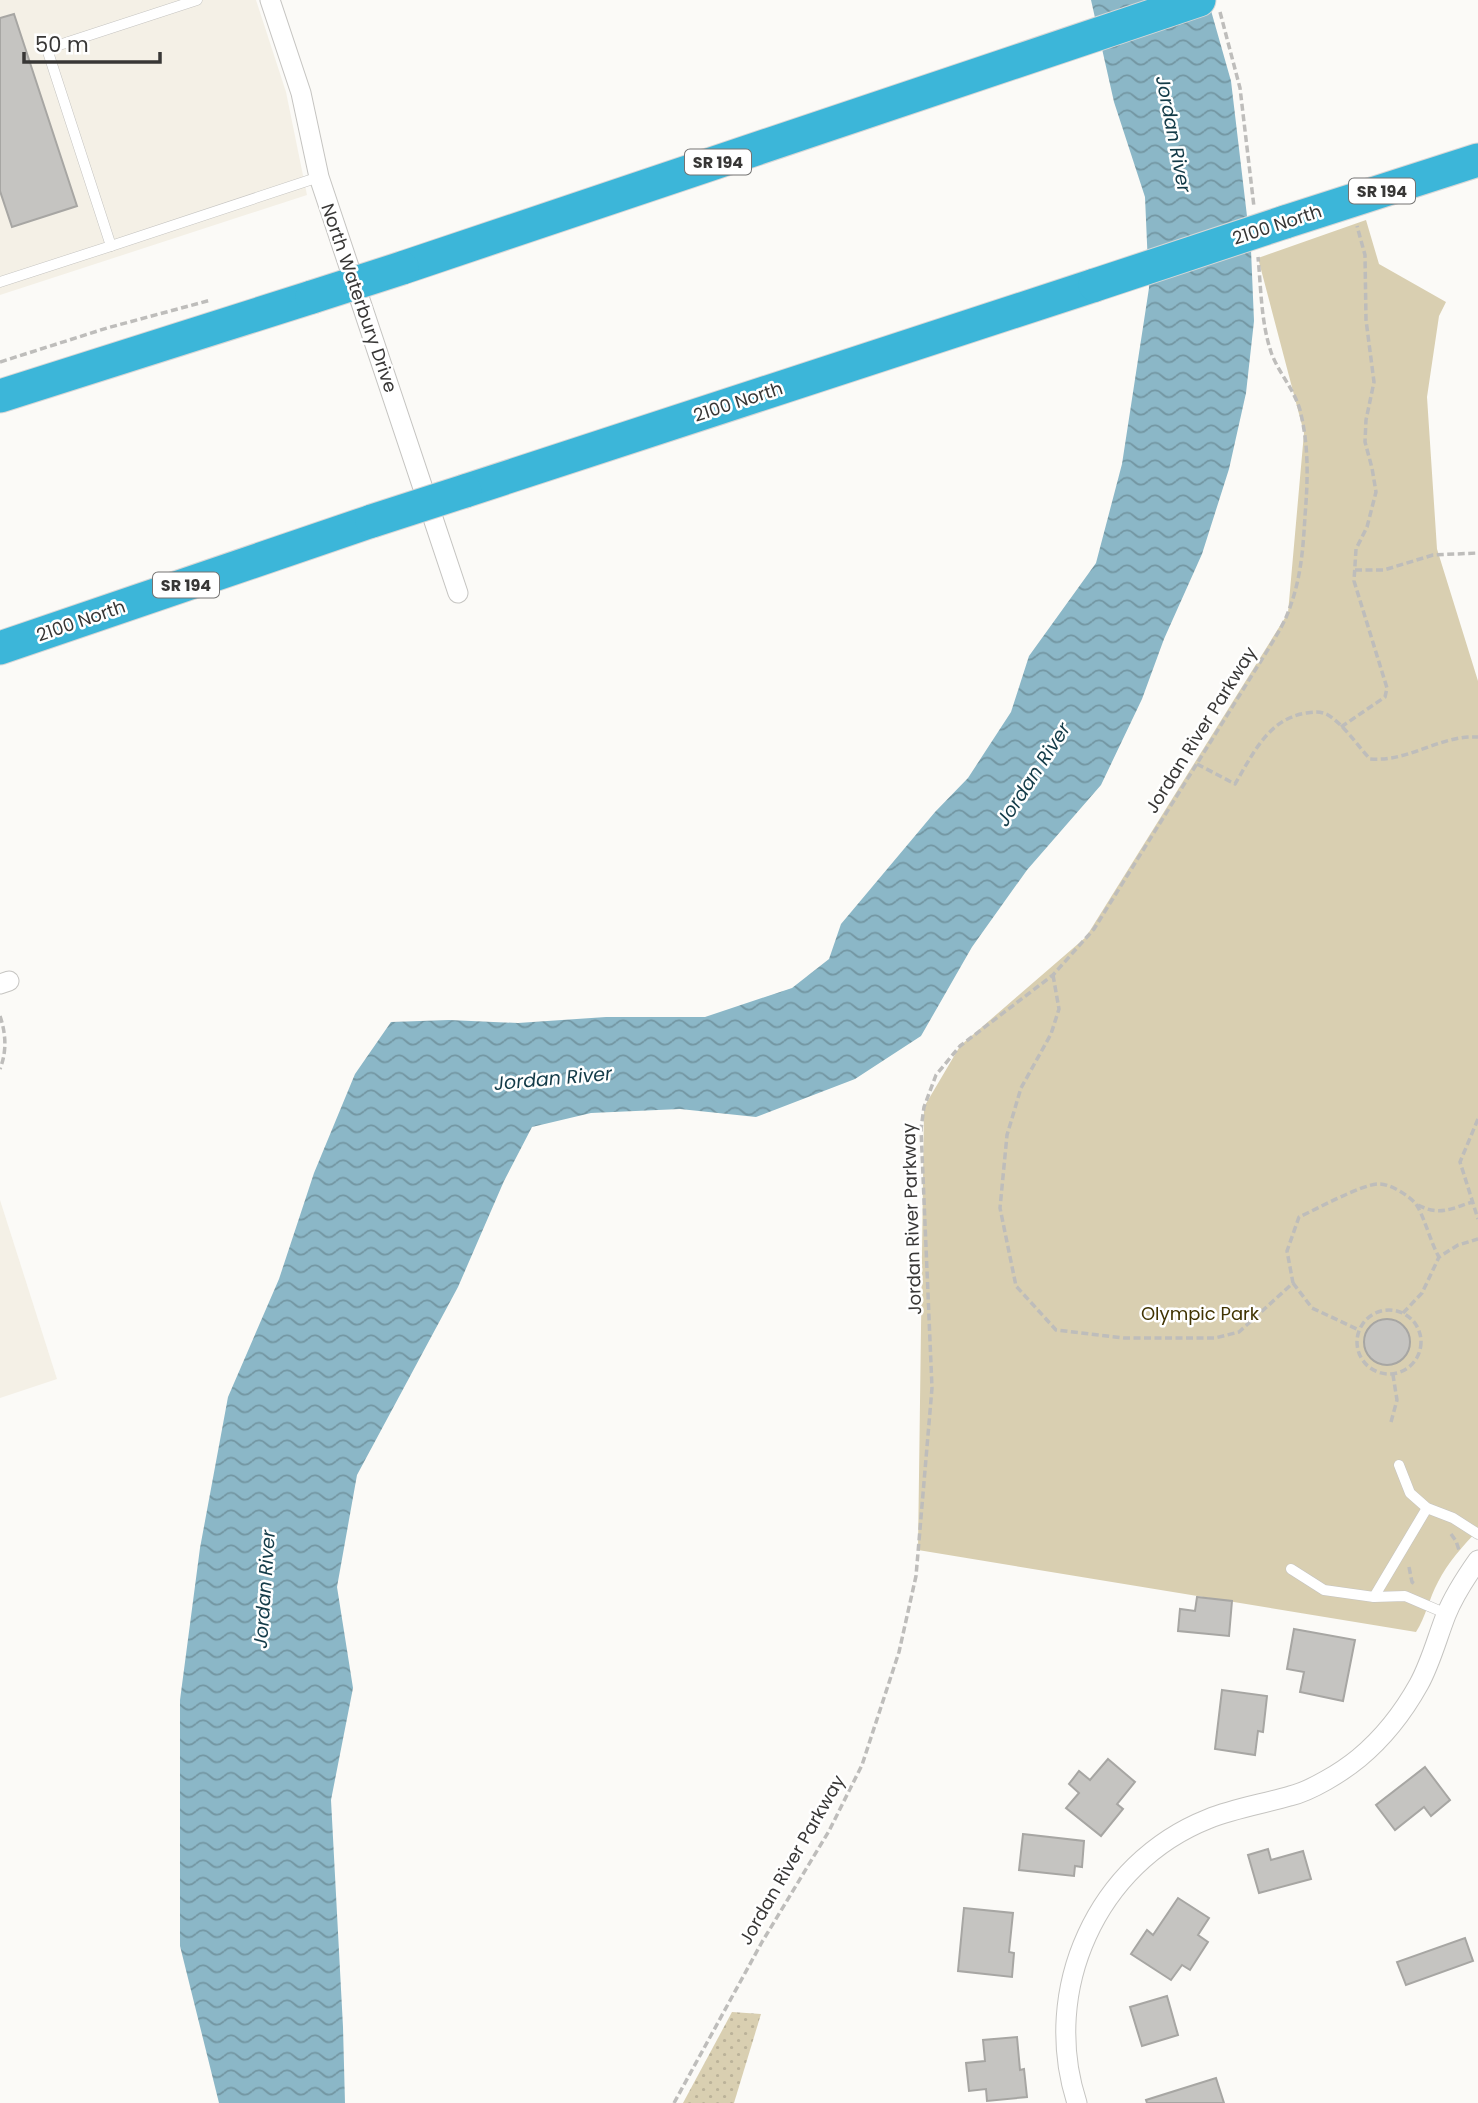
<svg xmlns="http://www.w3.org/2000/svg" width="1478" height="2103" font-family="Poppins,sans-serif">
	<defs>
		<pattern id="grass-dots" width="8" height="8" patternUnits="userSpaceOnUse" patternTransform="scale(1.75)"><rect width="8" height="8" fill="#d9cfb1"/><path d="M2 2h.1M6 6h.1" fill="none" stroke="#bbb299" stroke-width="1.8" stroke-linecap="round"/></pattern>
		<pattern id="water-waves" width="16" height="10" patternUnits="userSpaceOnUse" patternTransform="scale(1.75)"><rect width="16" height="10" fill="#8bb7c7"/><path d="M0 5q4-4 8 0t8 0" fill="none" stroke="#7396a2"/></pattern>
	</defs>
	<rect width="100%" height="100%" fill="#fbfaf7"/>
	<g fill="#f4f0e6">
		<polygon points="0,0 256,0 286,92 307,195 0,295"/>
		<polygon points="0,1200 57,1379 0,1398"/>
	</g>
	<polygon fill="url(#grass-dots)" points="732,2012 761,2014 734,2103 683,2103"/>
	<path fill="#d9cfb1" d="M 1366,220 L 1379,264 L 1446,302 L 1439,316 L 1427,397 L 1437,549 L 1478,681 L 1478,1530 C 1463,1546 1448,1562 1438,1582 C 1429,1598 1426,1617 1416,1632 L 918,1550 L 924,1107 L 960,1046 L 1086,937 L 1288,613 L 1304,433 L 1258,258 Z"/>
	<polygon fill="url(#water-waves)" points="1091,0 1208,0 1231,81 1251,250 1254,321 1246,393 1229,469 1202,554 1164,639 1142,699 1101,785 1027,870 972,947 921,1036 855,1079 756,1117 680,1109 591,1113 532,1127 504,1181 458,1287 357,1475 337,1587 353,1688 331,1800 343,2027 345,2103 219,2103 180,1946 180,1700 200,1548 228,1397 279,1279 314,1173 355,1074 391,1022 449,1020 518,1023 606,1017 705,1017 792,988 829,959 841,924 935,812 968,778 1011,712 1029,656 1096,563 1122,464 1149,288 1145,197 1114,102"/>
	<g fill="#c5c4c1" stroke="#a7a6a3" stroke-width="2">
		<polygon points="14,14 77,206 12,227 0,191 0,18"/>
		<circle cx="1387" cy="1342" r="23"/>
		<polygon points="1197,1597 1232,1601 1229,1636 1178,1631 1180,1609 1195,1611"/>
		<polygon points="1294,1629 1355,1640 1343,1701 1300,1692 1304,1672 1287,1669"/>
		<polygon points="1222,1690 1267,1696 1263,1732 1258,1731 1255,1755 1215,1749"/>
		<polygon points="1108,1759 1135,1782 1117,1804 1123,1809 1101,1836 1066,1808 1079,1793 1069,1784 1079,1771 1090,1780"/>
		<polygon points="1425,1767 1450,1800 1431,1816 1424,1807 1395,1830 1376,1805"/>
		<polygon points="1023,1834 1084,1841 1082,1867 1075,1866 1074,1876 1019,1870"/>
		<polygon points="1268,1849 1271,1860 1303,1851 1311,1879 1259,1893 1248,1855"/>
		<polygon points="1178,1898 1209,1918 1198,1935 1208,1942 1190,1970 1182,1965 1171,1980 1131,1954 1147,1930 1153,1935"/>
		<polygon points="964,1908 1013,1913 1009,1952 1014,1953 1012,1977 958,1971"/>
		<polygon points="1465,1938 1473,1961 1406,1985 1397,1962"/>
		<polygon points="1167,1996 1178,2035 1142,2046 1130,2007"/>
		<polygon points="1017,2037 1020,2070 1024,2069 1027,2097 987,2101 986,2089 969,2091 966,2063 985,2061 983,2040"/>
		<polygon points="1216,2078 1224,2103 1147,2103 1146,2100"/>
	</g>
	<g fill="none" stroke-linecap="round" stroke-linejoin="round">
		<g stroke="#c5c4c1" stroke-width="11">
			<g id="lane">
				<polyline points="111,246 319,177"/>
				<polyline points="0,282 111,246 47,49 197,0"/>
				<polyline points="1399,1465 1410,1493 1427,1508 1453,1518 1478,1534"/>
				<polyline points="1291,1569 1324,1590 1374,1597 1405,1596 1447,1614"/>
				<polyline points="1374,1597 1427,1508"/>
			</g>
		</g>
		<g stroke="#c5c4c1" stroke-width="21">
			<g id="street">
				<polyline points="270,0 301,93 319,177 458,593"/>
				<polyline points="0,984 9,981"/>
				<path d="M 1077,2103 C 1040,1990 1097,1863 1208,1819 C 1235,1808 1263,1804 1290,1796 C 1311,1791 1342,1772 1359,1758 C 1383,1738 1404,1711 1419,1684 C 1431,1662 1437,1638 1446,1615 C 1454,1595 1466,1577 1478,1560"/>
			</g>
		</g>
		<g stroke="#d7d7d7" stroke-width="35">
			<g id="highway">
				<polyline points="1285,222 1478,160"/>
				<polyline points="402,268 1199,0"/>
				<polyline points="0,396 312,297"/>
				<polyline points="465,491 1095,285"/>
				<polyline points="0,648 372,521"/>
			</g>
		</g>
		<g stroke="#bebdbb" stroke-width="3.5" stroke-dasharray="7 3.5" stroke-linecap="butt">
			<polyline points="1220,12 1240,88 1254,207"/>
			<polyline points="0,362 107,328 211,300"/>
			<polyline points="1355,570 1384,570 1433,555 1478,553"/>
			<polyline points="1341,727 1385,697 1387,688 1354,581 1356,549 1367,527 1376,492 1372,468 1365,442 1366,420 1374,382 1366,320 1365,255 1357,226"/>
			<path d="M 1197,764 L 1235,784 C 1253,754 1268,719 1306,713 C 1314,712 1321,711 1328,715 C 1344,725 1357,745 1370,759 C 1410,762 1439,735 1478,737"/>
			<path d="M 1053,975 L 1059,1009 L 1051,1034 L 1021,1088 L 1007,1135 L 1000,1208 L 1016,1286 L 1056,1330 L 1124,1338 L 1215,1338 L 1239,1332 L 1293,1283 L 1287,1251 L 1299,1217 C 1317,1209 1360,1185 1378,1184 C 1389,1183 1408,1195 1415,1203 C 1423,1212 1431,1244 1439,1257 L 1458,1245 L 1478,1239"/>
			<path d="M 0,1016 C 6,1034 7,1051 0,1069"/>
			<polyline points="1478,1119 1460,1162 1478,1219"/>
			<path d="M 1418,1205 C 1439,1216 1451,1209 1472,1202"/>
			<polyline points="1293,1283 1312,1308 1359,1330"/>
			<circle cx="1389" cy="1342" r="32"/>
			<polyline points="1403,1313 1422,1293 1439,1257"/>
			<polyline points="1391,1422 1397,1400 1393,1375"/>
			<polyline points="1451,1534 1456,1541 1459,1550"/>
			<polyline points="1409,1567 1412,1582 1416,1585"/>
			<path d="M 674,2103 L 762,1942 L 829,1831 L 862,1765 L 899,1652 L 916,1576 L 932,1388 L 921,1129 L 924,1107 L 936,1075 L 960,1046 L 1053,975 L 1094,929 L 1269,648 C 1276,636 1284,624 1289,610 C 1301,578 1303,550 1305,516 C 1308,479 1309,446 1300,410 C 1294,389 1278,372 1271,352 C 1261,322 1261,288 1258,257"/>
		</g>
		<use href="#lane" stroke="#fff" stroke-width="10"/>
		<use href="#street" stroke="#fff" stroke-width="19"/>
		<use href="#highway" stroke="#3cb6d9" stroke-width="33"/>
		<g stroke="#d7d7d7" stroke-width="35" stroke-linecap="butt">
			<g id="highway-bridge">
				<polyline points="1095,285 1285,222"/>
				<polyline points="312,297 402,268"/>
				<polyline points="372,521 465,491"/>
			</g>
		</g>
		<use href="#highway-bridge" stroke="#3cb6d9" stroke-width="33"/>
	</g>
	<g text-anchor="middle" stroke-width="5" stroke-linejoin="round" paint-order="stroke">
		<g fill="#fff" stroke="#747372" stroke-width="2">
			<rect x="685" y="149.5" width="66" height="25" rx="5"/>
			<rect x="1349" y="178.5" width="66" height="25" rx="5"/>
			<rect x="153" y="572.5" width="66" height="25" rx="5"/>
		</g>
		<g font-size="16" font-weight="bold" fill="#383736">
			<text x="718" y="168">SR 194</text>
			<text x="1382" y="197">SR 194</text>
			<text x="186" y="591">SR 194</text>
		</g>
		<g font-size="18" fill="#383736" stroke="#fff">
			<text transform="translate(1277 225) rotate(-18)" y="6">2100 North</text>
			<text transform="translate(359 298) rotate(71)" y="6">North Waterbury Drive</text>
			<text transform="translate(738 402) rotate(-18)" y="6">2100 North</text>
			<text transform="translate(81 621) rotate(-19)" y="6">2100 North</text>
			<text transform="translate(1201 730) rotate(-58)" y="6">Jordan River Parkway</text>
			<text transform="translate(912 1219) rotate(-92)" y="6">Jordan River Parkway</text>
			<text transform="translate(792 1860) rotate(-60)" y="6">Jordan River Parkway</text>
		</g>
		<g font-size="18" fill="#413402" stroke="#fff">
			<text x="1200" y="1320">Olympic Park</text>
		</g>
		<g font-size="19" font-style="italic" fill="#133b48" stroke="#fff">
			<text transform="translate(1174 134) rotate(79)" y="7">Jordan River</text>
			<text transform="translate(1033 774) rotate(-57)" y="7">Jordan River</text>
			<text transform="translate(553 1078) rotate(-5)" y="7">Jordan River</text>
			<text transform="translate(264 1589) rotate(-86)" y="7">Jordan River</text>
		</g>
	</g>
	<path d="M24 52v10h136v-10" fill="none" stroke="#383736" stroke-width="3.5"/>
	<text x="35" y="52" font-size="21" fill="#383736" stroke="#ffffff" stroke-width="5" paint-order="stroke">50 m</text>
</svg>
